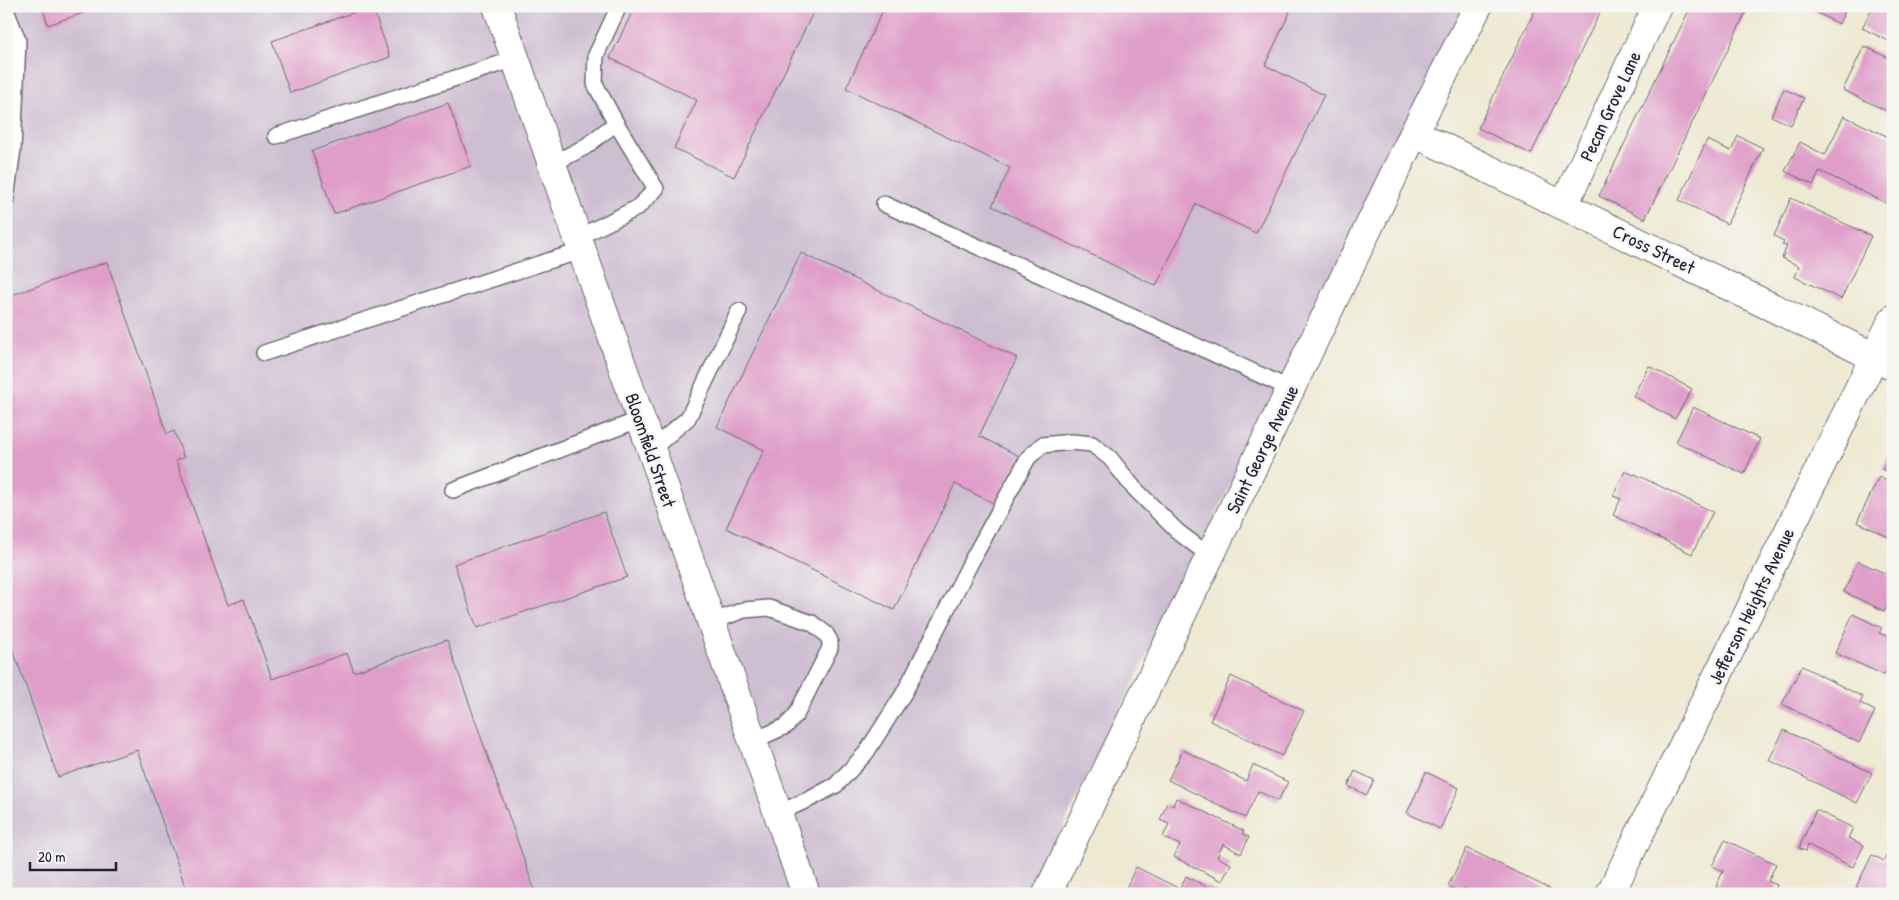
<svg xmlns="http://www.w3.org/2000/svg" width="1899" height="900" font-family="'Patrick Hand',sans-serif">
	<rect width="100%" height="100%" fill="#f6f6f2"/>
	<filter id="ink" filterUnits="userSpaceOnUse"><feTurbulence type="fractalNoise" baseFrequency=".02" numOctaves="2"/><feDisplacementMap in="SourceGraphic" scale="10" xChannelSelector="R" yChannelSelector="G"/><feConvolveMatrix kernelMatrix="1 2 1 2 8 2 1 2 1" color-interpolation-filters="sRGB"/></filter>
	<filter id="wash" filterUnits="userSpaceOnUse"><feTurbulence type="fractalNoise" baseFrequency=".0096" numOctaves="4" result="noise"/><feDisplacementMap in="SourceGraphic" scale="20" xChannelSelector="R" yChannelSelector="G"/><feGaussianBlur stdDeviation="1.12" result="paint"/><feColorMatrix in="noise" values="0 0 0 0 0 0 0 0 0 0 0 0 0 0 0 0 0 1.4 0 .05"/><feComposite in="paint" operator="in"/></filter>
	<g filter="url(#wash)">
		<rect width="100%" height="100%" fill="#eee9d2"/>
		<polygon fill="#cebed1" points="6,6 1465,6 1030,894 6,894"/>
		<g id="blocks">
			<g fill="#df9dc9">
				<polygon points="42,6 100,6 100,7 48,25"/>
				<polygon points="372,6 390,57 290,93 272,41"/>
				<polygon points="635,6 816,6 734,177 674,148 697,100 610,58"/>
				<polygon points="885,6 1279,6 1290,12 1265,65 1324,95 1256,233 1196,204 1156,286 992,206 1010,168 846,88"/>
				<polygon points="1537,6 1603,6 1531,154 1478,128"/>
				<polygon points="1691,6 1749,6 1645,219 1599,196"/>
				<polygon points="1804,6 1847,6 1839,24"/>
				<polygon points="1873,6 1877,6 1889,12 1893,6 1893,43 1862,28"/>
				<polygon points="1864,46 1893,60 1893,114 1843,90"/>
				<polygon points="1784,89 1804,98 1791,125 1771,116"/>
				<polygon points="448,103 471,166 334,214 312,151"/>
				<polygon points="1844,116 1893,139 1893,195 1888,204 1820,171 1813,185 1785,171 1800,142 1825,155"/>
				<polygon points="1738,136 1763,148 1727,224 1679,200 1707,140 1731,151"/>
				<polygon points="1791,198 1871,236 1841,299 1795,277 1799,266 1782,258 1787,246 1782,245 1784,241 1774,236"/>
				<polygon points="801,253 1017,358 979,436 1019,456 995,504 955,484 894,610 726,528 764,450 717,427"/>
				<polygon points="107,262 167,434 174,431 184,458 176,460 228,605 244,599 272,679 347,653 354,672 447,640 536,894 188,894 137,750 58,777 6,630 6,297"/>
				<polygon points="1649,366 1692,389 1675,419 1633,396"/>
				<polygon points="1693,407 1760,439 1744,474 1676,442"/>
				<polygon points="1893,447 1893,474 1882,469"/>
				<polygon points="1625,471 1634,475 1635,474 1713,512 1692,554 1613,515 1621,499 1613,496"/>
				<polygon points="1879,477 1893,484 1893,539 1857,522"/>
				<polygon points="604,512 627,577 477,628 454,564"/>
				<polygon points="1858,561 1891,576 1893,571 1893,606 1888,604 1884,611 1844,592"/>
				<polygon points="1853,614 1882,628 1879,633 1893,639 1893,663 1891,663 1884,675 1835,653"/>
				<polygon points="1802,666 1863,697 1860,703 1875,711 1859,743 1782,704"/>
				<polygon points="1231,676 1304,711 1282,756 1210,721"/>
				<polygon points="1784,730 1872,773 1857,803 1769,760"/>
				<polygon points="1183,750 1246,781 1253,765 1288,782 1278,801 1258,791 1245,818 1168,780"/>
				<polygon points="1355,771 1374,780 1367,795 1348,786"/>
				<polygon points="1426,772 1459,788 1440,829 1407,813"/>
				<polygon points="1176,798 1244,831 1243,834 1249,837 1241,854 1223,844 1217,857 1231,864 1222,881 1174,857 1180,845 1163,837 1169,824 1160,820 1167,803 1173,806"/>
				<polygon points="1816,810 1853,828 1848,838 1864,845 1853,867 1808,845 1806,851 1799,848"/>
				<polygon points="1725,840 1776,864 1768,881 1777,885 1773,894 1731,894 1716,887 1723,871 1712,866"/>
				<polygon points="1890,847 1893,849 1893,885 1889,894 1869,894 1856,887 1872,855 1884,861"/>
				<polygon points="1467,848 1550,889 1548,894 1475,894 1464,888 1461,893 1448,886"/>
				<polygon points="1136,867 1180,889 1186,876 1221,894 1123,894"/>
			</g>
		</g>
	</g>
	<g filter="url(#ink)">
		<use href="#blocks" fill-opacity="0" stroke="#696870" stroke-width="1"/>
		<g fill="none" stroke-linecap="round" stroke-linejoin="round">
			<g stroke="#696870" stroke-width="18">
				<g id="service">
					<polyline points="6,10 18,40 13,149 6,199"/>
					<polyline points="616,123 595,84 596,55 619,6"/>
					<polyline points="276,136 515,59"/>
					<polyline points="552,164 585,147 616,123 656,189 637,208 577,238"/>
					<polyline points="884,204 1291,389"/>
					<polyline points="264,353 551,260 582,251"/>
					<polyline points="651,450 688,418 739,311"/>
					<polyline points="453,490 641,419"/>
					<polyline points="711,622 744,610 769,608 812,623 826,634 830,641 830,648 796,715 786,726 753,741"/>
					<polyline points="778,813 812,798 836,785 866,753 904,693 972,560 1028,458 1042,445 1072,442 1092,444 1110,458 1133,487 1178,532 1210,556"/>
				</g>
			</g>
			<g stroke="#696870" stroke-width="30">
				<g id="minor">
					<polyline points="497,6 806,894"/>
					<polyline points="1414,133 1893,366"/>
					<polyline points="1564,205 1657,6"/>
					<polyline points="1047,894 1414,133 1478,6"/>
					<polyline points="1610,894 1893,319"/>
				</g>
			</g>
			<use href="#service" stroke="#fff" stroke-width="15"/>
			<use href="#minor" stroke="#fff" stroke-width="28"/>
		</g>
	</g>
	<g text-anchor="middle" stroke-width="5" stroke-linejoin="round" paint-order="stroke">
		<g font-size="19" fill="#22223b" stroke="#f6f6f2">
			<text transform="translate(1610 106) rotate(-65)" y="7">Pecan Grove Lane</text>
			<text transform="translate(1654 249) rotate(26)" y="7">Cross Street</text>
			<text transform="translate(1262 449) rotate(-64)" y="7">Saint George Avenue</text>
			<text transform="translate(651 450) rotate(71)" y="7">Bloomfield Street</text>
			<text transform="translate(1751 606) rotate(-64)" y="7">Jefferson Heights Avenue</text>
		</g>
	</g>
	<rect width="1899" height="900" fill="none" stroke="#f6f6f2" stroke-width="25"/>
	<path d="M30 862v8h86v-8" fill="none" stroke="#22223b" stroke-width="2.5"/>
	<text x="38" y="862" font-size="15" fill="#22223b" stroke="#f6f6f2" stroke-width="4" paint-order="stroke">20 m</text>
</svg>
